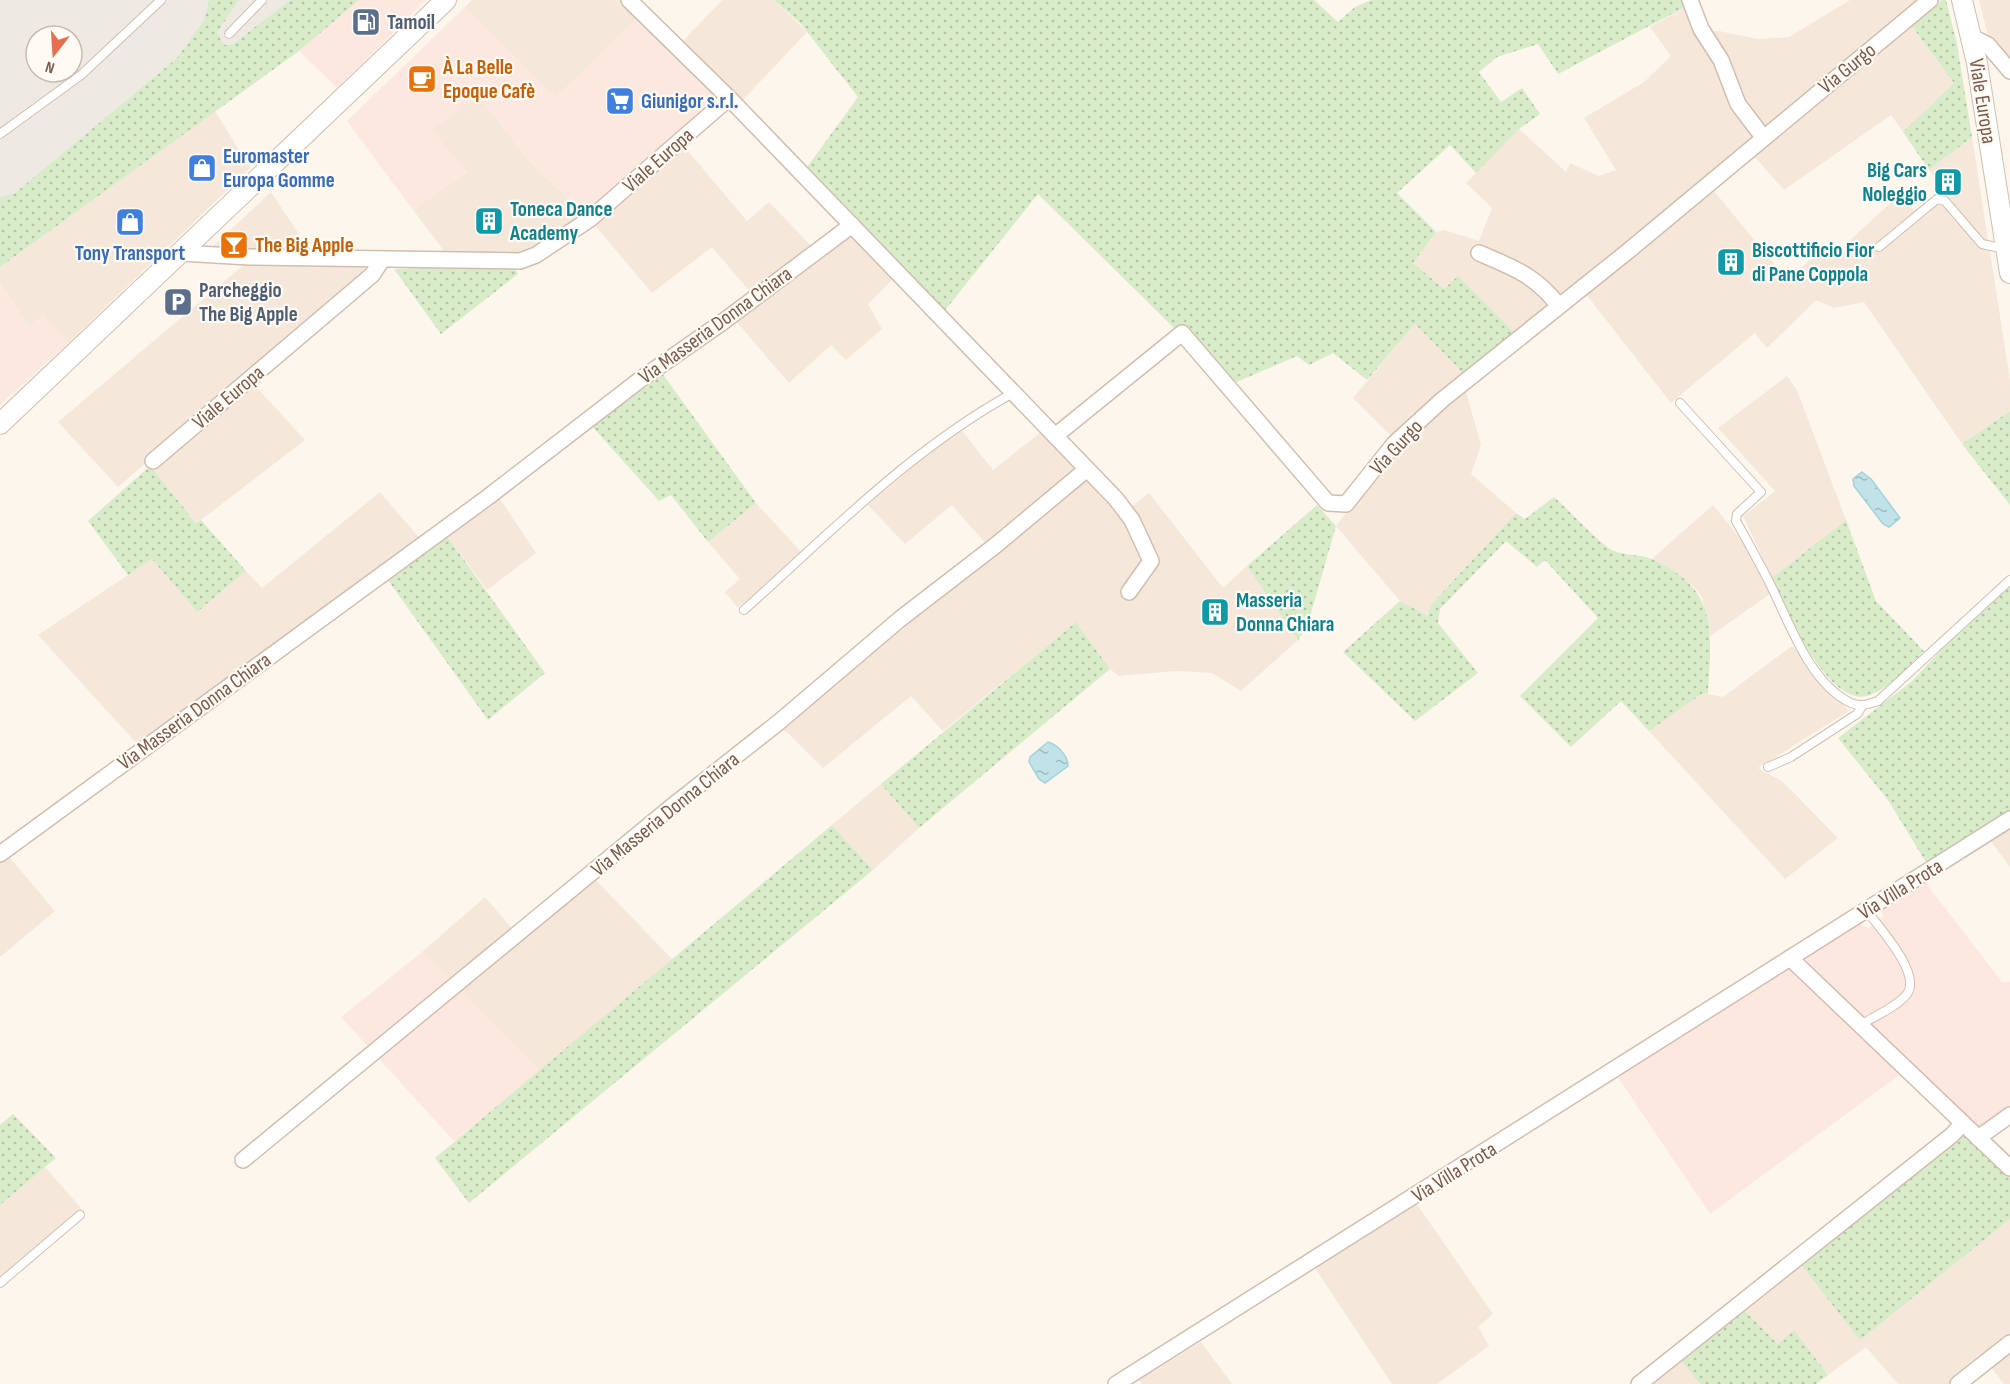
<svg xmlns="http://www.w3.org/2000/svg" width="2010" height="1384" font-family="'Sofia Sans Condensed',sans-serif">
	<defs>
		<pattern id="grass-dots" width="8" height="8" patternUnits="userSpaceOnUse" patternTransform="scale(1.5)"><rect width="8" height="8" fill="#d8ecc9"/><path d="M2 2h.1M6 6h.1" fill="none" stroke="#b4c2a5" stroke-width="1.8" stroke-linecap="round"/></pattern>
		<pattern id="water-ripples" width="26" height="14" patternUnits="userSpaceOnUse" patternTransform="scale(1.5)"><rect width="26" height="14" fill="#bfe3e8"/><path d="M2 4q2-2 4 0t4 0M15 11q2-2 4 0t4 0" fill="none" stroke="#a0bbbe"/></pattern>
	</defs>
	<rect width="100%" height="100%" fill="#fdf6ec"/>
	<g fill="#f5e8da">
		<polygon points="472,0 623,0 639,17 555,98 465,7"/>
		<polygon points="722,0 774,0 807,32 740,103 679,45"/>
		<polygon points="1850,0 1922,0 1515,333 1458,277 1444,289 1413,263 1436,232 1444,230 1479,241 1492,208 1466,183 1519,129 1566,172 1570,163 1599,176 1616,170 1584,118 1644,82 1671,56 1650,27 1689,5 1695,32 1719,31 1758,39 1789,37"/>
		<polygon points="1979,0 2010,0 2010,59 1988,36"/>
		<polygon points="1911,25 1954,83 1903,132 1891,115 1784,190 1754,156"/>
		<polygon points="478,94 525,156 584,214 541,246 514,255 448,256 413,210 467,172 431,130"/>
		<polygon points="215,111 250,168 68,343 43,315 29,327 0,282 0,267"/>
		<polygon points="1972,137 2010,380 2010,411 1962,444 1864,302 1834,308 1816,300 1767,348 1755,333 1671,403 1585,293 1714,191 1787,280 1825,247 1833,256 1900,194 1914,211 1943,188 1929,170"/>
		<polygon points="683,145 747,221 769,202 815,250 844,227 893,279 868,304 882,329 846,360 831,345 789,383 735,320 752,294 712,247 652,293 592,222"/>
		<polygon points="271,192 313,255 209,250"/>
		<polygon points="247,262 361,264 368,272 248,378 305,440 197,523 146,463 118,487 58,422"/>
		<polygon points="1415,324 1465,375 1391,436 1353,398"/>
		<polygon points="1787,376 1797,390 1846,520 1772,578 1743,516 1775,491 1718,428"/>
		<polygon points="1466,392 1481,445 1471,474 1516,513 1430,606 1428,617 1400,601 1336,526 1398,447"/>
		<polygon points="960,428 993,470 1041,432 1119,516 1149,493 1223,588 1247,566 1298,640 1241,691 1212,673 1176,671 1119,676 1110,669 1076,622 943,731 911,696 823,768 789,734 772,723 986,544 952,505 905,544 867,504"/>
		<polygon points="380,492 421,540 139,746 38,635 152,559 197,612 246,571 262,588"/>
		<polygon points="498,496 536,553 487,590 444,532"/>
		<polygon points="756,503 801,552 738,608 725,592 740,579 708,542"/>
		<polygon points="1713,505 1747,547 1770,594 1710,636 1702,597 1692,585 1652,559"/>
		<polygon points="1792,646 1849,711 1758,768 1783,782 1838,838 1785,879 1649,731 1703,693 1723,697"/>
		<polygon points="881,784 919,828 873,870 832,825"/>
		<polygon points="2010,827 2010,867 1990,840"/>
		<polygon points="6,853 55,911 0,957 0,857"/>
		<polygon points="588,872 673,960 540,1071 422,952 485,897 514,931"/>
		<polygon points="45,1167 85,1213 0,1285 0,1205"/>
		<polygon points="1416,1203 1493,1314 1478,1327 1489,1346 1437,1384 1392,1384 1315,1268"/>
		<polygon points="2010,1219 2010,1384 2004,1384 1989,1365 1965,1384 1898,1384 1866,1347 1828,1375 1794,1331 1778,1344 1743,1309 1801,1265 1860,1339"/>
		<polygon points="1201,1342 1232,1384 1142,1384 1139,1380"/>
		<polygon points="1680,1359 1700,1384 1648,1384"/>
	</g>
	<g fill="#fde8e0">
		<polygon points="359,0 426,0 337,88 299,51"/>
		<polygon points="465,7 555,98 639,17 721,98 584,214 525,156 478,94 432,130 467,172 413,210 347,121"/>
		<polygon points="0,282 29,327 43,315 68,343 0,405"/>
		<polygon points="1924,881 2002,982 2010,982 2010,1108 1981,1130 1800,960 1859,924 1868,928 1883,917 1882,908"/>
		<polygon points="422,952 540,1071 454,1141 341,1017"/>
		<polygon points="1790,968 1902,1073 1710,1214 1617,1076"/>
	</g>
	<g fill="#efe9e4" fill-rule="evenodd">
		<path d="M 0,0 L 209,0 L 204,20 L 177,58 L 15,193 L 0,197 ZM 36,36 L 72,36 L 72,72 L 36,72 Z"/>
		<polygon points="239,0 290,0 233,44 223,45 217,34"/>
	</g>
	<g fill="url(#grass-dots)">
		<polygon points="209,0 239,0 217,33 224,45 233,44 290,0 359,0 299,51 0,267 0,197 15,193 177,58 204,20"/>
		<polygon points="774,0 1314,0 1338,22 1355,7 1371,0 1687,0 1689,5 1558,74 1538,44 1497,57 1479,72 1501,102 1522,88 1540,114 1519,129 1476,173 1450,145 1397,193 1436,232 1413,263 1444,289 1458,276 1515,333 1465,375 1415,324 1367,380 1333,353 1309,365 1297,356 1232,384 1183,325 1175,329 1038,194 942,314 805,170 858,97 801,24"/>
		<polygon points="1942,0 1946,0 1957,44 1972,137 1929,170 1903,132 1954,83 1911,25"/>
		<polygon points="512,265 518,274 441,334 394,269"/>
		<polygon points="659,369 756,503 708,542 671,495 659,501 590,424"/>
		<polygon points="2010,411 2010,505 1962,444"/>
		<polygon points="150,466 196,523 201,520 246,571 197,612 152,559 128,575 88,521"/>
		<path d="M 1554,497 C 1568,509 1599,543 1612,550 C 1624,556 1640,554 1652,559 C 1720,590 1711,631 1708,694 L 1703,693 L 1649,731 L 1621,701 L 1571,747 L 1520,696 L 1598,618 L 1545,560 L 1537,567 L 1506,541 L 1440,609 L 1438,623 L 1478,673 L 1415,721 L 1343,652 L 1400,601 L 1428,616 L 1430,606 L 1516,513 L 1525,519 Z"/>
		<polygon points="1317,505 1336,526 1307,627 1298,640 1247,566"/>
		<path d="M 1846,520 L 1876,601 L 1924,651 C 1908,666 1890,688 1870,695 C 1829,711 1784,606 1772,578 Z"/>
		<polygon points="444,532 545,673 488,720 385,576"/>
		<polygon points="2010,585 2010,812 1927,864 1888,800 1838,738 1911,682 1962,628"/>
		<polygon points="1076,622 1110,669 919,828 881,784"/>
		<polygon points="832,825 873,870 469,1203 435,1158"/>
		<polygon points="13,1114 56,1158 0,1205 0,1125"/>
		<polygon points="1962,1133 2010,1177 2010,1219 1860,1340 1801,1265"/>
		<polygon points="1743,1309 1778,1344 1794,1330 1828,1375 1816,1384 1700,1384 1680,1359"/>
	</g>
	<g fill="url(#water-ripples)" stroke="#a5d3da" stroke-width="1.5">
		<polygon points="1862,472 1871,479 1900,518 1889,527 1883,524 1854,486 1853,479"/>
		<path d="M 1048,742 C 1058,745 1068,756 1068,766 L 1045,783 L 1039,779 L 1029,762 L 1030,757 Z"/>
	</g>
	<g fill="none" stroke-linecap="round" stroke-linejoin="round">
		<g stroke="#d1beb0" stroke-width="10">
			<g id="service">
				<polyline points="229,34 262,0"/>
				<polyline points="0,134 81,75 161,0"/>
				<polyline points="1879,247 1937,199 1945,201 1982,244 2005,249"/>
				<path d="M 1680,403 L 1761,492 L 1737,514 L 1736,521 C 1749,544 1762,567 1773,590 C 1791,627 1811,684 1851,703 C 1860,707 1869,704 1878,701 L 2010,580"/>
				<path d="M 744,610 C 830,533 911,449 1013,393"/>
				<polyline points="1768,767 1791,757 1857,714 1863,705"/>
				<path d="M 1860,1025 C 1873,1017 1897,1007 1907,994 C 1922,974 1879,927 1866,910"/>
				<polyline points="0,1283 80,1215"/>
			</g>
		</g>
		<g stroke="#d1beb0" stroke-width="18">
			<g id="minor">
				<polyline points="629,0 729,98 1116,499 1132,520 1151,561 1129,592"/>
				<polyline points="1690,0 1701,29 1721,60 1738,104 1763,137"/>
				<polyline points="1972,37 1988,45 2010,71"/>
				<polyline points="181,253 249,257 520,261 536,255 590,219 729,98"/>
				<path d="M 1479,253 C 1514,268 1535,275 1559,306"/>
				<polyline points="1055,436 1182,333 1328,503 1346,504 1394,444 1442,400 1627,252 1930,0"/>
				<polyline points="153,461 372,275 382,260"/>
				<polyline points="0,854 488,497 641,379 724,321 852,225"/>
				<polyline points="1790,958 2010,1168"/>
				<polyline points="1978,1138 2010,1115"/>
				<polyline points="243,1160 670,808 779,722 900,619 996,545 1087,469"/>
				<polyline points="1116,1384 2010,819"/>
				<polyline points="1639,1384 1952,1135 1963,1123"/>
				<polyline points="1958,1384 2010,1343"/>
			</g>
		</g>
		<g stroke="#d1beb0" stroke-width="22">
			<g id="tertiary">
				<polyline points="1962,0 1977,63 2010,273"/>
				<polyline points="0,424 446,0"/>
			</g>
		</g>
		<use href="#service" stroke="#fff" stroke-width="8"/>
		<use href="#minor" stroke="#fff" stroke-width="15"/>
		<use href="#tertiary" stroke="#fff" stroke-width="20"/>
	</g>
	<defs>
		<g id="fuel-square" transform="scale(1.5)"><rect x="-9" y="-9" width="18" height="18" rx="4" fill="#5c6f8a" stroke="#fffaf3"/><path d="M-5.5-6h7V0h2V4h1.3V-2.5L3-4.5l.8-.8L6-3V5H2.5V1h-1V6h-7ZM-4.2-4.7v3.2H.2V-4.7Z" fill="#fff"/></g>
		<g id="cafe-square" transform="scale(1.5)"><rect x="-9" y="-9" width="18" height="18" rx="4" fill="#e8710a" stroke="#fffaf3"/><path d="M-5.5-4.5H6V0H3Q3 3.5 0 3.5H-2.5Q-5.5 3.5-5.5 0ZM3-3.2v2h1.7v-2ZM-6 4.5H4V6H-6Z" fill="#fff"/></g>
		<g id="supermarket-square" transform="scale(1.5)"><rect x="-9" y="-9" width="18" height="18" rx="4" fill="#3f7fe0" stroke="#fffaf3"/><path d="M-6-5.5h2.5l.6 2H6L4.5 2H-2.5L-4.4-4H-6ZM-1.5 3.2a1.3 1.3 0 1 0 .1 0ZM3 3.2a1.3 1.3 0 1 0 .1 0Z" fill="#fff"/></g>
		<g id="shop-square" transform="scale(1.5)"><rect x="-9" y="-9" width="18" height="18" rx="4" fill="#3f7fe0" stroke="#fffaf3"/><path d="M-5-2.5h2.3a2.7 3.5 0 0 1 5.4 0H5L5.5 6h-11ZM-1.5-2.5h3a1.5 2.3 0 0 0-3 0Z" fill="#fff"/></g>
		<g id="building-square" transform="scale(1.5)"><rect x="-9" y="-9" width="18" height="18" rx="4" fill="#0f9aa8" stroke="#fffaf3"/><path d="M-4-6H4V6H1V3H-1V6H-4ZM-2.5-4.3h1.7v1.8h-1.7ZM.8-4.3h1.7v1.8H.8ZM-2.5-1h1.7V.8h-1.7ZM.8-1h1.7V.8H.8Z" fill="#fff"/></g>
		<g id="bar-square" transform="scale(1.5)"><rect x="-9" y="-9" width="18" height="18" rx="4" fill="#e8710a" stroke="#fffaf3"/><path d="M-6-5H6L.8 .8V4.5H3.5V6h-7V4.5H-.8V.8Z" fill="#fff"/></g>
		<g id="parking-square" transform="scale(1.5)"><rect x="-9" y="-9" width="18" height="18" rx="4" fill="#5c6f8a" stroke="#fffaf3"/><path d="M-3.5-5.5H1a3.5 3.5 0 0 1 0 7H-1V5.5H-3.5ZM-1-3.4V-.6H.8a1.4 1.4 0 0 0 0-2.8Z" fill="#fff"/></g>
	</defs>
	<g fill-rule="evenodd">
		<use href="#fuel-square" x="366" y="22"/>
		<use href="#cafe-square" x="422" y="79"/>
		<use href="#supermarket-square" x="620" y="101"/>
		<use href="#shop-square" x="202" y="168"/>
		<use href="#building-square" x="1948" y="182"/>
		<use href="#building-square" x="489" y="221"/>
		<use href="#shop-square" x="130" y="222"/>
		<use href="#bar-square" x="234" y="245"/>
		<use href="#building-square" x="1731" y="262"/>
		<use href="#parking-square" x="178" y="302"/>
		<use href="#building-square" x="1215" y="612"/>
	</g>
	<g text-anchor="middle" stroke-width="4.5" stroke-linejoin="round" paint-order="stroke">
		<g font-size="21" font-weight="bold" fill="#4e5e75" stroke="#fffaf3" text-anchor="start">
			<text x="387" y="29">Tamoil</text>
			<text x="199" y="297">Parcheggio<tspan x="199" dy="24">The Big Apple</tspan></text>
		</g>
		<g font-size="21" font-weight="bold" fill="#c56008" stroke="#fffaf3" text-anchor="start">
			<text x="443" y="74">À La Belle<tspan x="443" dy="24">Epoque Cafè</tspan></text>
			<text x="255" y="252">The Big Apple</text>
		</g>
		<g font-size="21" fill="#7a5c4d" stroke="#fffaf3">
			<text transform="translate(1847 68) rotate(-39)" y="7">Via Gurgo</text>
			<text transform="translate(1983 101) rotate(81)" y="7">Viale Europa</text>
			<text transform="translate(658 160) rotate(-41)" y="7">Viale Europa</text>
			<text transform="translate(715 325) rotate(-36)" y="7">Via Masseria Donna Chiara</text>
			<text transform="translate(228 397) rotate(-40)" y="7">Viale Europa</text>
			<text transform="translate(1396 447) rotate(-47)" y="7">Via Gurgo</text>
			<text transform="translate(194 711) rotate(-36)" y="7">Via Masseria Donna Chiara</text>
			<text transform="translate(665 814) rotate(-39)" y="7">Via Masseria Donna Chiara</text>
			<text transform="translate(1900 889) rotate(-32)" y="7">Via Villa Prota</text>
			<text transform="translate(1454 1172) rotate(-32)" y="7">Via Villa Prota</text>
		</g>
		<g font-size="21" font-weight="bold" fill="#366cbe" stroke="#fffaf3" text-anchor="start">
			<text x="641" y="108">Giunigor s.r.l.</text>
			<text x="223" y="163">Euromaster<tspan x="223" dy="24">Europa Gomme</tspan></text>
			<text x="130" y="260" text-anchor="middle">Tony Transport</text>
		</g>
		<g font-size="21" font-weight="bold" fill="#0d838f" stroke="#fffaf3" text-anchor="start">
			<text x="1927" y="177" text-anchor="end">Big Cars<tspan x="1927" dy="24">Noleggio</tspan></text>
			<text x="510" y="216">Toneca Dance<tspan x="510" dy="24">Academy</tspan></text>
			<text x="1752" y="257">Biscottificio Fior<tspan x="1752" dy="24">di Pane Coppola</tspan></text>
			<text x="1236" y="607">Masseria<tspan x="1236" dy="24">Donna Chiara</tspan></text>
		</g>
	</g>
	<g transform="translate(54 54) rotate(197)"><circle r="28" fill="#fffaf3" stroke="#cabbb1" stroke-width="1.5"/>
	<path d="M0-4.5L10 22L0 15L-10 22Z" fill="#e76f51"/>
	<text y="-9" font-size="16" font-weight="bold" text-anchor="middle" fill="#7a5c4d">N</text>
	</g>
</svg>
